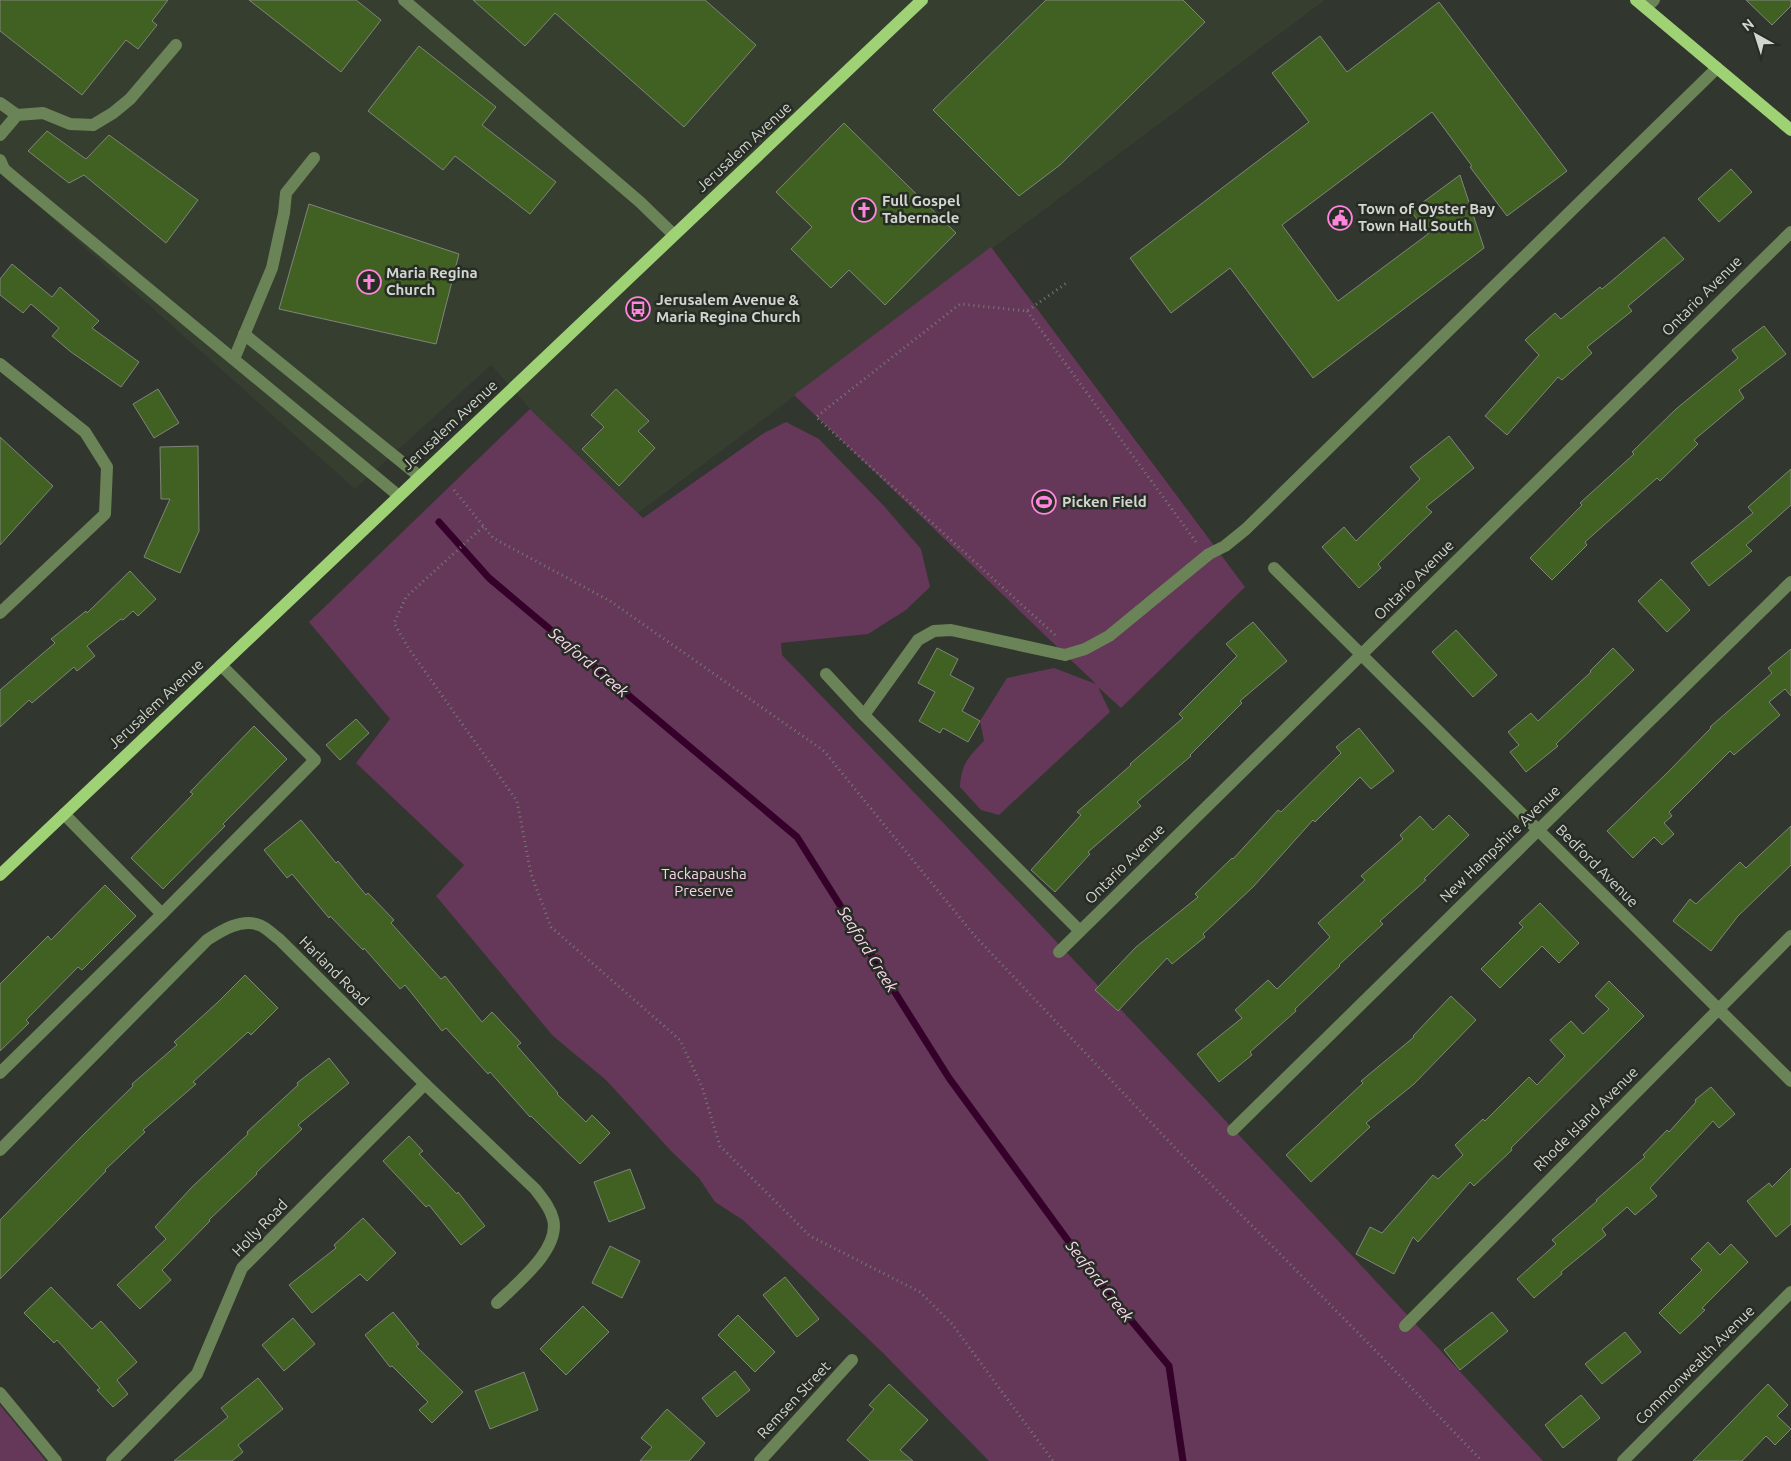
<svg xmlns="http://www.w3.org/2000/svg" width="1791" height="1461" font-family="Ubuntu,sans-serif">
	<rect width="100%" height="100%" fill="#31362e"/>
	<polygon fill="#363e30" points="0,0 1325,0 638,513 530,409 491,365 355,489 0,172"/>
	<g fill="#653758">
		<path d="M 991,247 L 1245,587 L 1121,708 L 1098,687 L 1110,712 L 999,815 L 981,810 L 960,787 C 961,764 969,756 984,741 L 980,721 L 1007,678 L 1054,668 L 1096,684 L 794,395 Z"/>
		<path d="M 530,409 L 643,518 L 764,433 L 786,422 L 819,439 L 884,506 L 921,549 L 930,587 L 906,610 L 868,634 L 781,643 L 782,655 C 1039,921 1292,1190 1543,1461 L 989,1461 L 882,1352 L 743,1220 L 715,1202 L 699,1178 L 671,1151 L 606,1080 L 553,1036 L 436,896 L 464,865 L 356,763 L 390,719 L 309,622 Z"/>
		<polygon points="0,1405 46,1461 0,1461"/>
	</g>
	<g fill="none" stroke-linecap="round" stroke-linejoin="round">
		<polyline stroke="#35002a" stroke-width="7" points="439,522 489,578 797,837 949,1078 1091,1272 1169,1366 1183,1461"/>
	</g>
	<g fill="#406122" stroke="#7f857b">
		<polygon points="0,0 168,0 152,21 157,25 138,49 126,40 82,95 0,31"/>
		<polygon points="249,0 356,0 381,20 341,72"/>
		<polygon points="473,0 705,0 756,45 684,127 555,13 525,46"/>
		<polygon points="1046,0 1183,0 1205,22 1060,165 1019,196 933,110"/>
		<polygon points="1746,0 1791,0 1791,6 1772,25"/>
		<polygon points="1439,2 1567,171 1507,216 1470,167 1472,166 1432,112 1282,225 1338,301 1428,234 1411,211 1460,175 1484,248 1313,378 1230,268 1171,313 1130,258 1309,122 1272,73 1320,36 1347,72"/>
		<polygon points="419,46 496,107 482,125 556,182 530,214 455,156 443,170 368,111"/>
		<polygon points="844,123 956,233 885,305 849,270 831,288 791,249 812,227 776,192"/>
		<polygon points="47,131 86,159 109,135 198,200 166,243 84,175 69,183 28,151"/>
		<polygon points="1731,169 1752,192 1719,222 1698,199"/>
		<polygon points="309,204 459,254 436,344 279,309"/>
		<polygon points="1664,237 1684,259 1628,306 1632,311 1587,347 1592,353 1562,380 1558,377 1507,435 1485,416 1539,355 1525,340 1555,313 1561,319 1600,287 1602,289"/>
		<polygon points="12,264 52,297 60,287 99,321 92,328 139,362 121,387 71,352 52,336 59,328 31,304 23,313 0,295 0,279"/>
		<polygon points="1764,326 1786,354 1739,390 1744,398 1694,440 1698,444 1660,481 1657,478 1585,542 1587,545 1552,580 1530,558 1582,505 1580,503 1634,454 1632,452 1676,409 1738,358 1732,350"/>
		<polygon points="158,389 179,423 154,438 133,404"/>
		<polygon points="616,389 649,421 638,431 655,448 619,486 582,449 604,427 591,415"/>
		<polygon points="1449,436 1474,468 1426,507 1432,512 1378,564 1381,568 1359,588 1322,547 1344,527 1356,541 1420,479 1410,467"/>
		<polygon points="0,437 53,486 0,545"/>
		<polygon points="198,446 199,531 180,573 144,557 170,499 161,499 160,447"/>
		<polygon points="1791,469 1791,505 1746,545 1752,551 1709,586 1691,563 1753,513 1748,507"/>
		<polygon points="130,571 156,599 138,616 133,611 123,620 121,619 87,646 95,656 77,671 74,667 32,703 29,700 0,727 0,690 55,643 51,639 86,611 87,613"/>
		<polygon points="1661,579 1690,610 1667,632 1638,601"/>
		<polygon points="1253,622 1287,661 1240,701 1242,703 1190,755 1191,756 1137,802 1141,806 1088,852 1090,854 1055,892 1031,870 1081,815 1077,812 1131,765 1130,764 1183,718 1179,714 1237,656 1226,644"/>
		<polygon points="1456,630 1497,675 1473,697 1432,652"/>
		<polygon points="937,648 958,659 950,675 974,688 962,711 980,721 968,742 943,728 940,733 919,721 935,692 918,683"/>
		<polygon points="1613,648 1634,670 1556,744 1558,746 1526,772 1510,752 1519,745 1508,732 1531,713 1538,721 1591,672 1590,671"/>
		<polygon points="1791,649 1791,696 1785,689 1769,702 1780,715 1734,755 1730,751 1669,812 1672,816 1664,823 1674,834 1662,845 1654,837 1633,858 1607,831 1667,773 1711,728 1710,727 1772,673 1768,668"/>
		<polygon points="356,719 369,733 340,760 326,745"/>
		<polygon points="254,726 287,759 223,824 225,826 163,889 131,858 193,794 190,792"/>
		<polygon points="1359,728 1394,771 1371,789 1360,777 1315,822 1313,820 1253,887 1203,934 1205,937 1172,964 1167,958 1118,1011 1095,990 1136,947 1198,897 1195,894 1232,858 1233,859 1278,810 1281,812 1341,753 1336,747"/>
		<polygon points="1449,815 1469,835 1424,879 1426,880 1380,921 1383,924 1339,965 1340,966 1295,1009 1296,1011 1250,1052 1252,1055 1219,1082 1197,1054 1242,1018 1235,1010 1268,980 1277,989 1330,937 1318,923 1365,880 1361,876 1403,839 1400,835 1420,816 1433,830"/>
		<polygon points="301,820 336,863 338,861 366,895 368,893 394,920 391,923 441,979 445,976 482,1022 492,1012 521,1043 517,1046 558,1093 557,1094 586,1122 592,1115 610,1133 580,1164 531,1116 530,1117 490,1072 488,1074 446,1028 442,1031 405,985 400,989 364,948 363,950 330,916 329,918 292,874 287,878 264,850"/>
		<polygon points="1791,826 1791,865 1738,916 1711,951 1673,921 1690,899 1696,904 1740,862 1746,868"/>
		<polygon points="105,885 136,916 82,970 78,967 26,1020 29,1023 0,1051 0,984 48,936 51,940"/>
		<polygon points="1540,903 1579,943 1559,963 1542,946 1500,988 1481,969 1523,927 1519,923"/>
		<polygon points="245,975 278,1008 251,1035 248,1032 193,1082 196,1084 143,1130 145,1132 105,1170 106,1171 71,1207 0,1279 0,1220 84,1134 133,1086 132,1084 177,1045 174,1042 218,1002"/>
		<polygon points="1609,981 1644,1016 1511,1148 1512,1150 1474,1186 1470,1182 1418,1242 1413,1237 1394,1274 1356,1254 1370,1227 1382,1233 1433,1175 1438,1179 1463,1155 1455,1145 1483,1119 1485,1121 1529,1077 1537,1085 1565,1056 1550,1040 1571,1021 1583,1034 1609,1009 1595,996"/>
		<polygon points="1451,996 1476,1020 1414,1084 1366,1123 1370,1127 1311,1182 1286,1155 1363,1083 1361,1081 1414,1037 1413,1036"/>
		<polygon points="329,1058 349,1083 298,1125 302,1129 256,1173 257,1174 209,1220 210,1221 162,1270 171,1280 140,1309 117,1285 166,1239 155,1227 192,1187 248,1134 247,1132 298,1085 297,1083"/>
		<polygon points="1711,1087 1735,1114 1719,1128 1713,1121 1650,1188 1657,1196 1635,1215 1627,1207 1602,1229 1606,1235 1561,1272 1562,1274 1534,1298 1517,1279 1556,1244 1552,1240 1597,1201 1596,1200 1645,1157 1643,1155 1667,1130 1669,1132 1696,1102 1695,1100"/>
		<polygon points="409,1136 423,1151 419,1154 457,1194 458,1192 485,1226 461,1245 429,1205 426,1207 383,1161"/>
		<polygon points="1791,1168 1791,1224 1776,1237 1747,1201 1769,1183 1772,1187"/>
		<polygon points="630,1169 645,1208 609,1222 594,1182"/>
		<polygon points="363,1218 396,1253 367,1281 360,1274 312,1313 289,1285 336,1248 334,1245"/>
		<polygon points="1708,1242 1720,1255 1731,1244 1748,1262 1702,1308 1705,1310 1680,1334 1659,1313 1702,1270 1691,1259"/>
		<polygon points="610,1246 640,1261 622,1298 592,1283"/>
		<polygon points="785,1277 819,1319 797,1337 763,1295"/>
		<polygon points="51,1287 92,1329 101,1321 137,1362 117,1380 128,1394 113,1407 97,1390 100,1388 57,1340 54,1343 24,1313"/>
		<polygon points="583,1306 609,1332 566,1375 540,1349"/>
		<polygon points="393,1312 419,1344 416,1346 463,1392 432,1423 419,1410 428,1402 392,1366 390,1367 365,1335"/>
		<polygon points="1492,1312 1508,1331 1460,1370 1444,1350"/>
		<polygon points="738,1315 775,1352 755,1372 718,1335"/>
		<polygon points="293,1318 315,1344 284,1371 262,1345"/>
		<polygon points="1625,1332 1641,1352 1602,1384 1585,1364"/>
		<polygon points="735,1371 750,1390 717,1417 702,1398"/>
		<polygon points="524,1372 538,1410 490,1429 475,1391"/>
		<polygon points="258,1378 283,1409 238,1445 243,1452 232,1461 174,1461 228,1417 221,1408"/>
		<polygon points="889,1384 928,1420 900,1450 913,1461 870,1461 847,1440 874,1409 869,1405"/>
		<polygon points="1768,1384 1788,1405 1777,1416 1791,1429 1775,1445 1766,1436 1742,1461 1693,1461"/>
		<polygon points="1581,1395 1600,1418 1563,1448 1545,1425"/>
		<polygon points="667,1409 705,1443 689,1461 640,1461 652,1447 641,1438"/>
	</g>
	<g fill="none" stroke-linecap="round" stroke-linejoin="round">
		<g stroke="#767b74" stroke-width="3" stroke-dasharray="1 4" stroke-linecap="butt">
			<polyline points="1027,311 1196,542"/>
			<polyline points="454,490 493,538 610,601 824,751 974,935 1178,1151 1372,1347 1482,1461"/>
			<polyline points="483,527 406,597 394,623 409,649 517,801 531,874 551,927 680,1040 702,1087 720,1146 810,1236 920,1292 952,1324 1053,1461"/>
			<polyline points="1055,635 816,417 960,304 1027,311 1068,282"/>
		</g>
		<g stroke="#6b8457" stroke-width="12">
			<polyline points="404,0 640,202 674,235"/>
			<polyline points="1646,8 1654,0"/>
			<polyline points="0,103 17,115"/>
			<polyline points="0,135 17,115 43,113 70,124 93,125 113,113 130,99 176,45"/>
			<polyline points="0,160 4,169 17,180 399,496"/>
			<polyline points="244,334 419,476"/>
			<polyline points="234,359 272,268 284,213 286,193 314,158"/>
			<polyline points="0,364 85,432 107,467 105,514 0,613"/>
			<polyline points="1274,568 1791,1081"/>
			<polyline points="826,674 864,715 1080,931"/>
			<polyline points="864,715 918,640 934,631 951,630 1065,655 1085,649 1109,636 1209,554 1225,546 1246,529 1717,68"/>
			<polyline points="64,814 162,914 315,760 221,665"/>
			<polyline points="1059,952 1791,232"/>
			<polyline points="0,1073 162,914"/>
			<polyline points="1233,1130 1791,582"/>
			<path d="M 0,1150 L 207,940 C 221,931 241,918 259,925 C 266,927 273,935 279,939 L 425,1084 L 535,1189 C 542,1198 550,1207 553,1219 C 561,1249 516,1284 497,1303"/>
			<polyline points="1405,1326 1791,936"/>
			<polyline points="0,1393 56,1461"/>
			<polyline points="112,1461 197,1374 242,1268 425,1084"/>
			<polyline points="760,1461 852,1360"/>
			<polyline points="1623,1461 1791,1292"/>
		</g>
		<g stroke="#9fd275" stroke-width="12">
			<polyline points="1636,0 1791,130"/>
			<polyline points="0,875 922,0"/>
		</g>
	</g>
	<defs>
		<g id="church-ring" transform="scale(1.25)"><circle r="9.5" fill="#272c24" stroke="#ff85de" stroke-width="1.5"/><path d="M-1.2-6h2.4v3.5h3.3v2.4h-3.3V6h-2.4V-.1h-3.3v-2.4h3.3Z" fill="#ff85de"/></g>
		<g id="civic-ring" transform="scale(1.25)"><circle r="9.5" fill="#272c24" stroke="#ff85de" stroke-width="1.5"/><path d="M-.6-6.5H3V-4.5H.6V-3L4-1V1h2V6H-6V1h2V-1L-.6-3ZM-1.2 2.5V6h2.4V2.5Z" fill="#ff85de"/></g>
		<g id="bus-ring" transform="scale(1.25)"><circle r="9.5" fill="#272c24" stroke="#ff85de" stroke-width="1.5"/><path d="M-5-6H5V4H4V6H2V4H-2V6H-4V4H-5ZM-3.5-4V0h7V-4ZM-3.5 1.2v1.5H-2V1.2ZM2 1.2v1.5H3.5V1.2Z" fill="#ff85de"/></g>
		<g id="stadium-ring" transform="scale(1.25)"><circle r="9.5" fill="#272c24" stroke="#ff85de" stroke-width="1.5"/><path d="M0-5a6.5 5 0 1 0 0 10a6.5 5 0 1 0 0-10ZM-3.5-1.8h7v3.6h-7Z" fill="#ff85de"/></g>
	</defs>
	<g fill-rule="evenodd">
		<use href="#church-ring" x="864" y="210"/>
		<use href="#civic-ring" x="1340" y="218"/>
		<use href="#church-ring" x="369" y="282"/>
		<use href="#bus-ring" x="638" y="309"/>
		<use href="#stadium-ring" x="1044" y="502"/>
	</g>
	<g text-anchor="middle" stroke-width="5" stroke-linejoin="round" paint-order="stroke">
		<g font-size="15" fill="#d2d6d0" stroke="#272c24">
			<text transform="translate(744 147) rotate(-43)" y="5">Jerusalem Avenue</text>
			<text transform="translate(1702 296) rotate(-45)" y="5">Ontario Avenue</text>
			<text transform="translate(450 425) rotate(-43)" y="5">Jerusalem Avenue</text>
			<text transform="translate(1414 580) rotate(-45)" y="5">Ontario Avenue</text>
			<text transform="translate(156 704) rotate(-43)" y="5">Jerusalem Avenue</text>
			<text transform="translate(1500 844) rotate(-44)" y="5">New Hampshire Avenue</text>
			<text transform="translate(1125 864) rotate(-45)" y="5">Ontario Avenue</text>
			<text transform="translate(1597 866) rotate(45)" y="5">Bedford Avenue</text>
			<text transform="translate(334 971) rotate(45)" y="5">Harland Road</text>
			<text transform="translate(1586 1119) rotate(-45)" y="5">Rhode Island Avenue</text>
			<text transform="translate(260 1228) rotate(-46)" y="5">Holly Road</text>
			<text transform="translate(1695 1365) rotate(-45)" y="5">Commonwealth Avenue</text>
			<text transform="translate(794 1400) rotate(-47)" y="5">Remsen Street</text>
		</g>
		<g font-size="15" font-weight="bold" fill="#d2d6d0" stroke="#272c24" text-anchor="start">
			<text x="882" y="206">Full Gospel<tspan x="882" dy="17">Tabernacle</tspan></text>
			<text x="1358" y="214">Town of Oyster Bay<tspan x="1358" dy="17">Town Hall South</tspan></text>
			<text x="386" y="278">Maria Regina<tspan x="386" dy="17">Church</tspan></text>
			<text x="656" y="305">Jerusalem Avenue &amp;<tspan x="656" dy="17">Maria Regina Church</tspan></text>
			<text x="1062" y="507">Picken Field</text>
		</g>
		<g font-size="15" fill="#f6d2ea" stroke="#272c24">
			<text x="704" y="879">Tackapausha<tspan x="704" dy="17">Preserve</tspan></text>
		</g>
		<g font-size="16" font-style="italic" fill="#fcd7f0" stroke="#272c24">
			<text transform="translate(589 662) rotate(40)" y="6">Seaford Creek</text>
			<text transform="translate(868 949) rotate(58)" y="6">Seaford Creek</text>
			<text transform="translate(1100 1281) rotate(52)" y="6">Seaford Creek</text>
		</g>
	</g>
	<g transform="translate(1756 35) rotate(321)" stroke="#272c24" stroke-width="4" paint-order="stroke">
	<path d="M0-4L9 19L0 12L-9 19Z" fill="#d2d6d0"/>
	<text y="-8" font-size="14" font-weight="bold" text-anchor="middle" fill="#d2d6d0">N</text>
	</g>
</svg>
